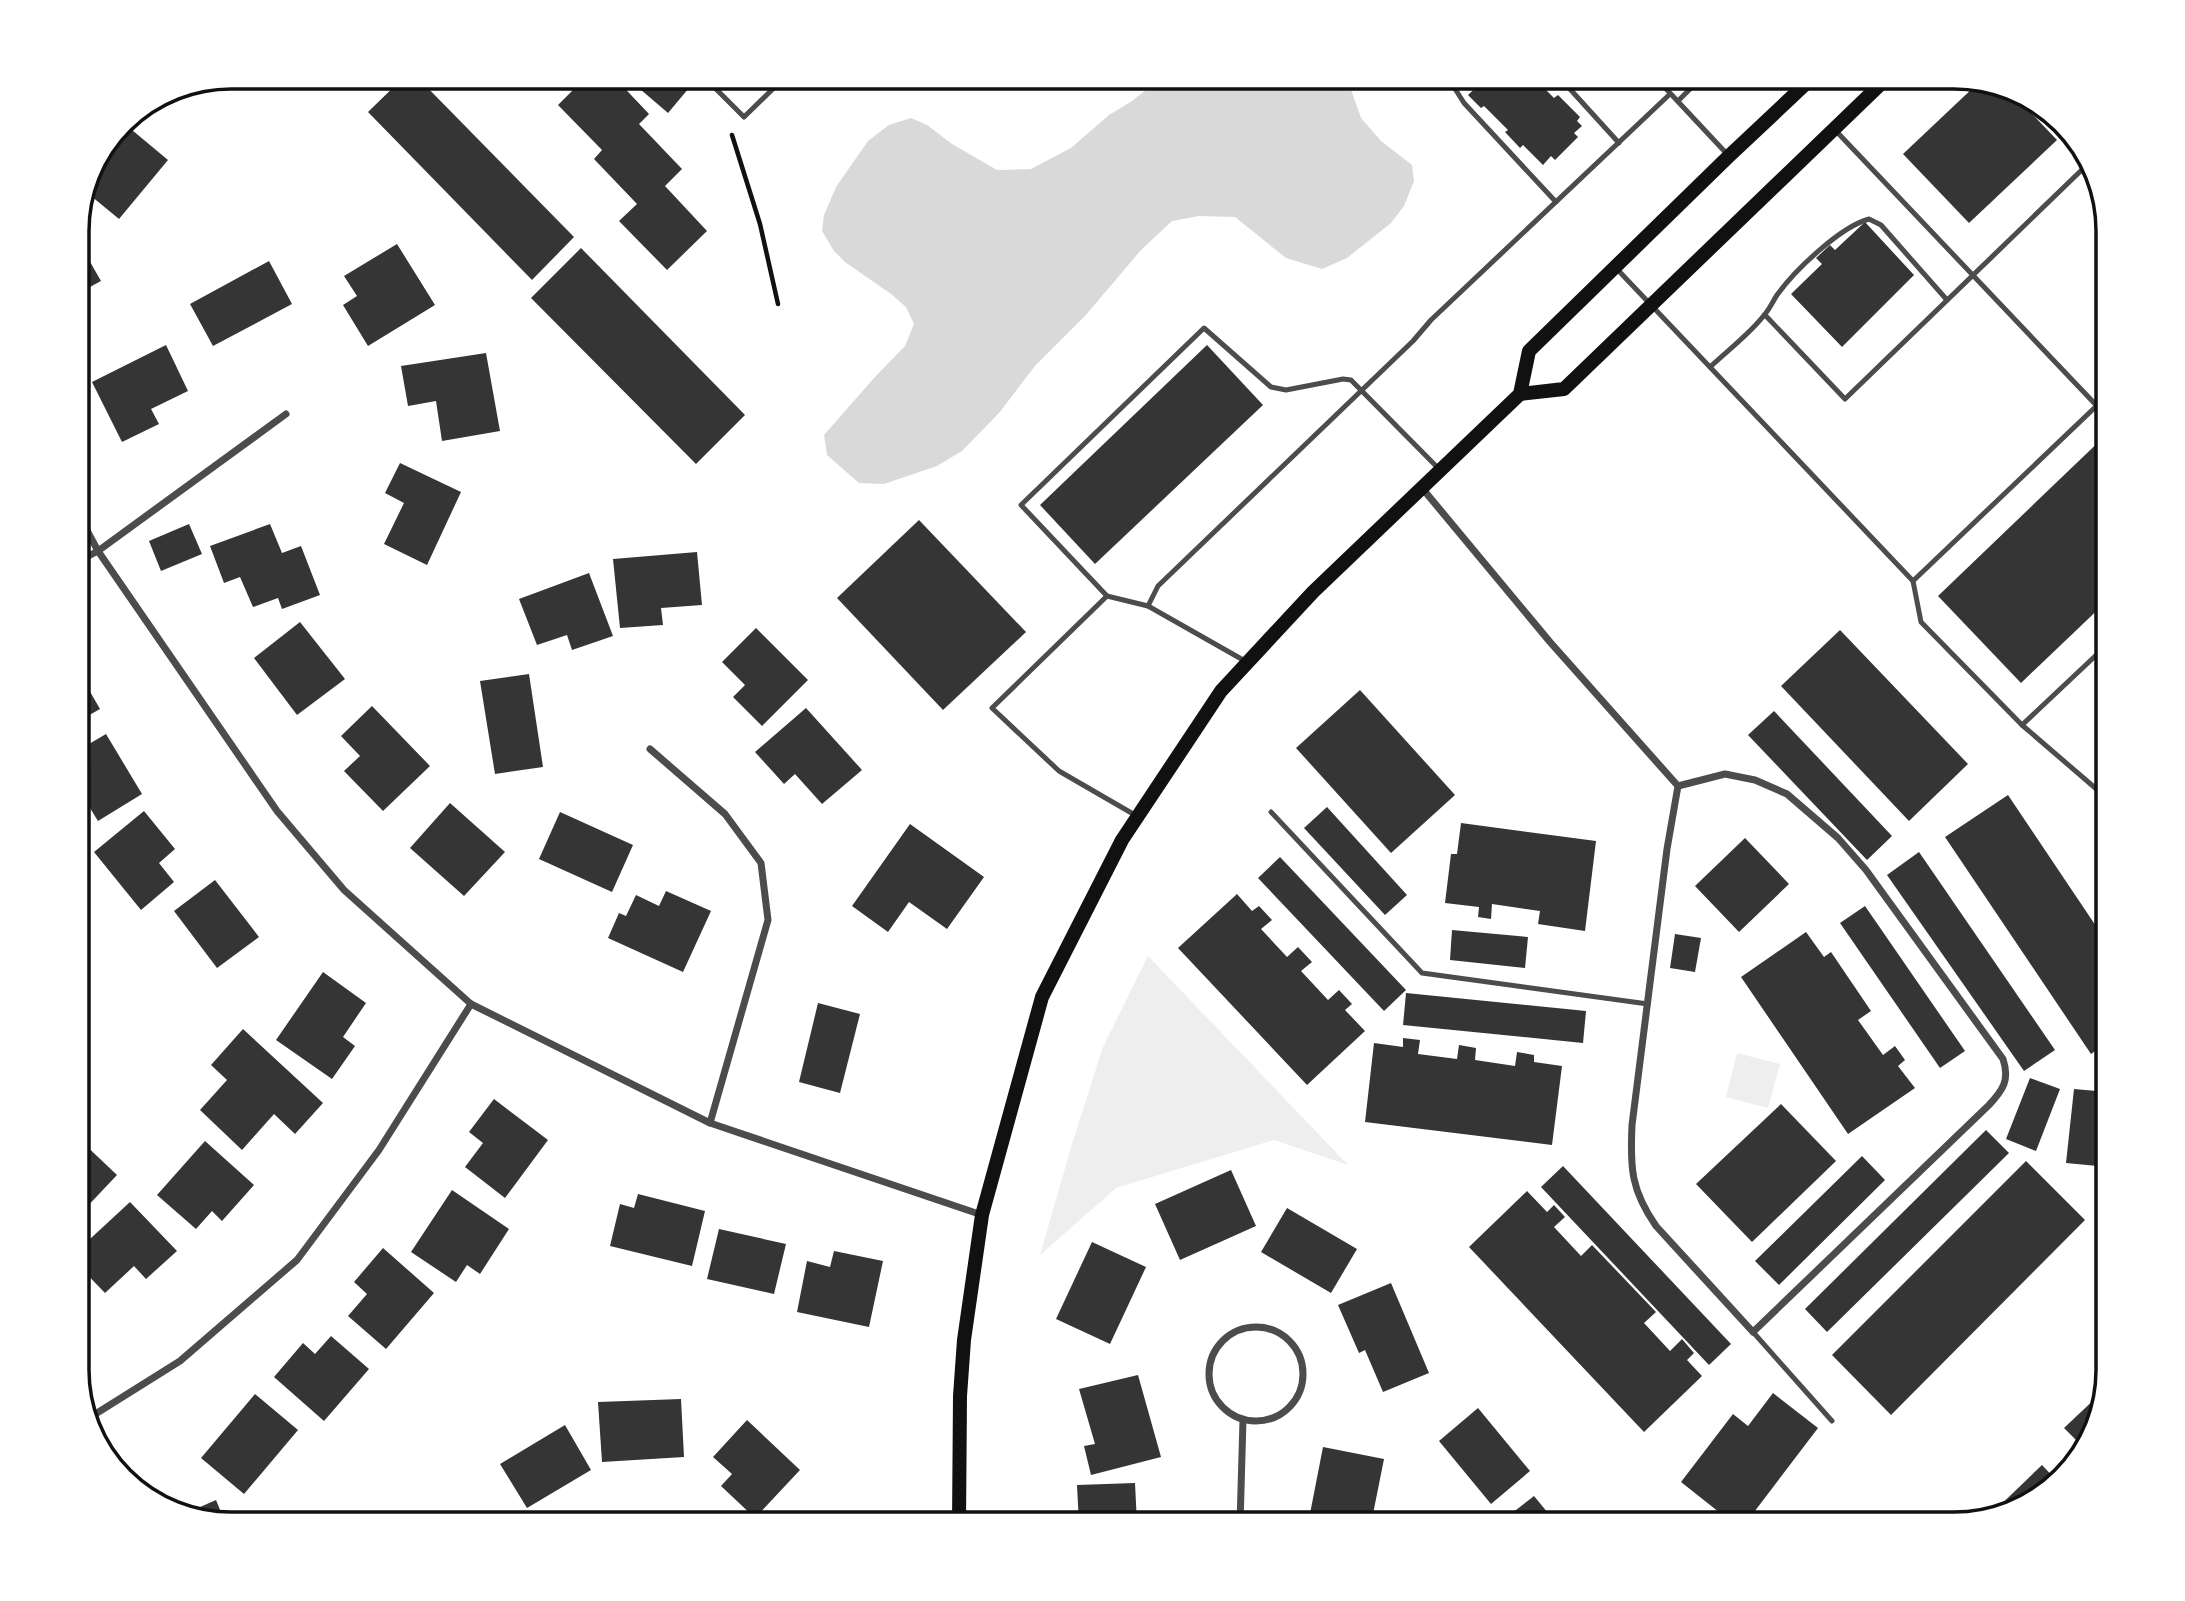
<svg xmlns="http://www.w3.org/2000/svg" width="2185" height="1601" font-family="'DM Sans',sans-serif">
	<rect width="100%" height="100%" fill="#fff"/>
	<g fill="#eee">
		<polygon points="1148,956 1348,1165 1274,1140 1116,1188 1040,1255 1072,1144 1103,1047"/>
		<polygon points="1737,1053 1780,1064 1768,1108 1726,1097"/>
	</g>
	<polygon fill="#d9d9d9" points="1162,77 1356,77 1349,84 1361,118 1381,141 1412,165 1414,181 1404,206 1391,223 1347,258 1322,269 1286,258 1235,217 1199,216 1172,221 1141,250 1085,316 1035,366 999,413 962,451 937,466 884,484 859,483 827,455 824,435 874,378 905,346 914,324 906,307 891,294 845,262 834,251 822,231 824,215 836,187 868,141 889,125 911,118 927,125 952,144 997,170 1031,169 1071,148 1109,115 1132,101"/>
	<g fill="#353535">
		<polygon points="404,77 417,77 574,237 532,280 368,112"/>
		<polygon points="586,77 614,77 649,114 639,124 682,169 665,186 707,231 667,270 619,221 637,204 594,159 602,150 558,105"/>
		<polygon points="626,77 677,77 689,88 668,113"/>
		<polygon points="1487,77 1533,77 1554,98 1558,95 1580,117 1577,121 1582,126 1574,133 1578,137 1555,160 1551,156 1543,165 1523,145 1520,148 1505,132 1508,130 1484,106 1481,108 1468,95"/>
		<polygon points="1976,85 2018,99 2057,140 1969,223 1903,154"/>
		<polygon points="188,86 192,95 146,115 143,107 173,89"/>
		<polygon points="132,130 168,160 119,219 85,191 87,184"/>
		<polygon points="1865,222 1914,275 1842,347 1791,294 1822,264 1816,258 1830,245 1835,250"/>
		<polygon points="77,239 101,281 77,294"/>
		<polygon points="397,244 435,305 368,346 343,305 357,296 344,276"/>
		<polygon points="581,248 745,415 696,464 531,298"/>
		<polygon points="269,261 292,304 213,346 190,304"/>
		<polygon points="166,345 188,391 151,409 159,424 122,442 92,382"/>
		<polygon points="1207,345 1263,405 1095,564 1040,505"/>
		<polygon points="486,353 500,431 442,441 436,401 408,406 401,366"/>
		<polygon points="2108,433 2108,600 2021,683 1938,596"/>
		<polygon points="400,463 461,492 427,565 384,544 404,503 385,493"/>
		<polygon points="919,520 1026,632 943,710 837,598"/>
		<polygon points="189,524 202,554 161,571 149,541"/>
		<polygon points="270,524 282,553 301,546 320,595 282,609 278,598 253,607 240,577 224,583 210,546"/>
		<polygon points="697,552 702,605 661,608 663,625 620,628 613,559"/>
		<polygon points="589,573 613,636 572,650 567,635 537,645 519,599"/>
		<polygon points="300,622 345,679 297,715 254,658"/>
		<polygon points="756,628 808,680 762,726 733,697 745,685 722,662"/>
		<polygon points="1840,630 1968,764 1909,821 1781,686"/>
		<polygon points="77,669 100,709 77,722"/>
		<polygon points="529,674 543,767 495,774 480,681"/>
		<polygon points="1360,690 1455,795 1391,853 1296,748"/>
		<polygon points="372,706 430,766 383,811 344,771 360,756 341,736"/>
		<polygon points="806,708 862,770 822,804 795,774 784,784 755,752"/>
		<polygon points="1774,711 1892,836 1867,860 1748,735"/>
		<polygon points="106,734 142,794 98,821 77,787 77,751"/>
		<polygon points="2008,795 2108,944 2108,1042 2091,1054 1945,837"/>
		<polygon points="450,803 505,852 464,896 410,848"/>
		<polygon points="1327,807 1407,895 1385,915 1304,828"/>
		<polygon points="144,811 175,849 159,863 174,882 141,910 94,852"/>
		<polygon points="560,812 633,845 612,892 539,859"/>
		<polygon points="1461,823 1596,841 1585,931 1538,924 1540,911 1492,904 1491,919 1478,917 1479,907 1445,903 1451,854 1457,854"/>
		<polygon points="910,824 984,877 947,929 909,902 888,932 852,906"/>
		<polygon points="1745,838 1789,884 1739,932 1695,886"/>
		<polygon points="1919,852 2055,1050 2024,1071 1887,875"/>
		<polygon points="1280,857 1406,990 1384,1011 1258,878"/>
		<polygon points="215,880 259,937 217,968 174,911"/>
		<polygon points="666,891 711,911 683,972 608,938 619,913 626,916 636,895 659,906"/>
		<polygon points="1237,894 1252,911 1259,906 1272,920 1261,929 1287,957 1298,947 1312,962 1301,971 1328,1000 1339,990 1352,1004 1345,1010 1365,1031 1307,1085 1178,948"/>
		<polygon points="1865,906 1965,1051 1940,1068 1840,923"/>
		<polygon points="1452,930 1528,937 1525,968 1450,960"/>
		<polygon points="1806,932 1824,957 1831,952 1871,1011 1858,1020 1883,1055 1895,1046 1905,1060 1898,1066 1915,1088 1848,1134 1741,977"/>
		<polygon points="1675,934 1701,938 1695,972 1670,968"/>
		<polygon points="323,972 366,1003 343,1037 355,1046 332,1079 276,1040"/>
		<polygon points="1406,993 1586,1011 1583,1043 1403,1025"/>
		<polygon points="818,1003 860,1014 840,1093 799,1082"/>
		<polygon points="243,1029 323,1103 295,1134 274,1114 242,1150 200,1110 227,1080 211,1065"/>
		<polygon points="1403,1038 1420,1040 1418,1054 1457,1059 1459,1045 1476,1048 1475,1060 1515,1066 1517,1052 1534,1055 1534,1062 1562,1066 1552,1145 1365,1122 1374,1043 1403,1047"/>
		<polygon points="2030,1078 2060,1089 2036,1151 2006,1139"/>
		<polygon points="2074,1089 2108,1092 2108,1167 2066,1163"/>
		<polygon points="494,1099 548,1140 505,1198 465,1167 483,1143 469,1132"/>
		<polygon points="1781,1104 1836,1161 1752,1242 1696,1184"/>
		<polygon points="1986,1130 2009,1153 1827,1332 1805,1309"/>
		<polygon points="79,1139 117,1175 82,1212 77,1208"/>
		<polygon points="205,1141 254,1185 222,1221 212,1211 196,1229 157,1195"/>
		<polygon points="1862,1156 1885,1180 1779,1285 1755,1261"/>
		<polygon points="2026,1161 2085,1220 1891,1415 1832,1355"/>
		<polygon points="1563,1166 1731,1344 1709,1365 1541,1187"/>
		<polygon points="1231,1170 1256,1226 1180,1260 1155,1204"/>
		<polygon points="452,1190 509,1229 480,1274 467,1265 456,1282 411,1252"/>
		<polygon points="1527,1191 1547,1212 1554,1205 1565,1217 1554,1227 1581,1256 1592,1245 1656,1312 1644,1323 1670,1351 1682,1339 1694,1353 1687,1360 1702,1376 1644,1432 1469,1247"/>
		<polygon points="638,1194 705,1211 692,1266 610,1246 620,1204 634,1208"/>
		<polygon points="130,1202 177,1251 146,1279 134,1266 105,1293 77,1264 77,1251"/>
		<polygon points="1287,1208 1357,1249 1331,1293 1261,1252"/>
		<polygon points="719,1229 786,1244 774,1294 707,1279"/>
		<polygon points="1092,1242 1146,1267 1110,1344 1056,1319"/>
		<polygon points="383,1248 434,1293 386,1349 348,1316 367,1294 354,1282"/>
		<polygon points="834,1251 883,1261 869,1327 797,1312 807,1261 830,1267"/>
		<polygon points="1391,1283 1429,1373 1383,1392 1365,1350 1359,1353 1338,1305"/>
		<polygon points="331,1336 369,1369 324,1421 274,1377 303,1343 315,1354"/>
		<polygon points="1138,1375 1161,1457 1091,1475 1084,1446 1095,1444 1079,1389"/>
		<polygon points="1773,1393 1818,1428 1745,1524 1734,1524 1681,1482 1733,1414 1748,1426"/>
		<polygon points="255,1394 298,1430 244,1494 201,1458"/>
		<polygon points="2100,1394 2082,1446 2064,1428"/>
		<polygon points="681,1399 684,1457 602,1462 598,1402"/>
		<polygon points="1478,1408 1530,1471 1491,1504 1439,1441"/>
		<polygon points="747,1420 800,1470 755,1518 721,1486 732,1474 713,1457"/>
		<polygon points="565,1425 591,1470 527,1508 500,1464"/>
		<polygon points="1323,1447 1384,1459 1371,1524 1308,1524"/>
		<polygon points="2042,1465 2056,1480 2022,1508 1989,1516"/>
		<polygon points="1135,1483 1137,1524 1079,1524 1077,1485"/>
		<polygon points="1534,1496 1557,1524 1498,1524"/>
		<polygon points="216,1500 225,1522 191,1511"/>
	</g>
	<g fill="none" stroke-linecap="round" stroke-linejoin="round">
		<polyline stroke="#111" stroke-width="4.5" points="732,135 760,224 778,304"/>
		<g stroke="#4c4c4c" stroke-width="5">
			<polyline points="704,77 744,117 785,77"/>
			<polyline points="1452,77 1452,84 1464,103 1556,202"/>
			<polyline points="1559,77 1619,143"/>
			<polyline points="1615,77 1625,77"/>
			<polyline points="1655,77 1727,154"/>
			<polyline points="1678,101 1702,77"/>
			<polyline points="1836,131 2097,406"/>
			<polyline points="1615,267 1913,581 1921,622 2022,725 2108,799"/>
			<polyline points="1765,315 1845,399 2091,161"/>
			<path d="M 1710,367 C 1728,350 1751,333 1765,314 C 1770,308 1773,301 1777,295 C 1795,270 1840,227 1869,219 L 1881,225 L 1947,300"/>
			<polyline points="1913,581 2108,395"/>
			<polyline points="1107,596 992,708 1059,771 1135,815"/>
			<polyline points="1148,606 1158,586 1413,341 1431,320 1670,94"/>
			<polyline points="1245,661 1148,606 1107,596 1021,505 1204,328 1271,387 1286,390 1343,379 1351,380 1439,469"/>
			<polyline points="2022,725 2108,644"/>
			<polyline points="1271,812 1422,973 1648,1004"/>
			<polyline points="1753,1332 1832,1421"/>
		</g>
		<g stroke="#4c4c4c" stroke-width="7">
			<path d="M 1422,488 L 1550,642 L 1678,786 L 1725,774 L 1755,780 L 1787,794 L 1838,838 L 1866,870 L 2003,1059 C 2010,1080 2003,1090 1989,1105 L 1753,1332 L 1656,1226 C 1631,1190 1630,1168 1632,1125 L 1667,849 L 1678,786"/>
			<polyline points="77,512 98,551 277,811 344,890 471,1004 710,1123 982,1215"/>
			<polyline points="77,562 98,551 286,414"/>
			<polyline points="650,749 725,814 761,863 768,920 710,1123"/>
			<circle cx="1256" cy="1374" r="47"/>
			<polyline points="89,1418 180,1361 297,1260 379,1150 471,1004"/>
			<polyline points="1240,1524 1243,1420"/>
		</g>
		<g stroke="#111" stroke-width="14">
			<polyline points="1520,394 1564,389 1888,77"/>
			<polyline points="959,1524 960,1396 964,1340 982,1215 1042,997 1122,840 1221,691 1313,592 1520,394 1529,351 1729,156 1813,77"/>
		</g>
	</g>
	<path d="M0 0H2185V1601H0ZM231 89H1954A142 142 0 0 1 2096 231V1370A142 142 0 0 1 1954 1512H231A142 142 0 0 1 89 1370V231A142 142 0 0 1 231 89Z" fill="#fff" fill-rule="evenodd"/>
	<path fill="none" stroke="#111" stroke-width="3.5" d="M231 89H1954A142 142 0 0 1 2096 231V1370A142 142 0 0 1 1954 1512H231A142 142 0 0 1 89 1370V231A142 142 0 0 1 231 89Z"/>
</svg>
